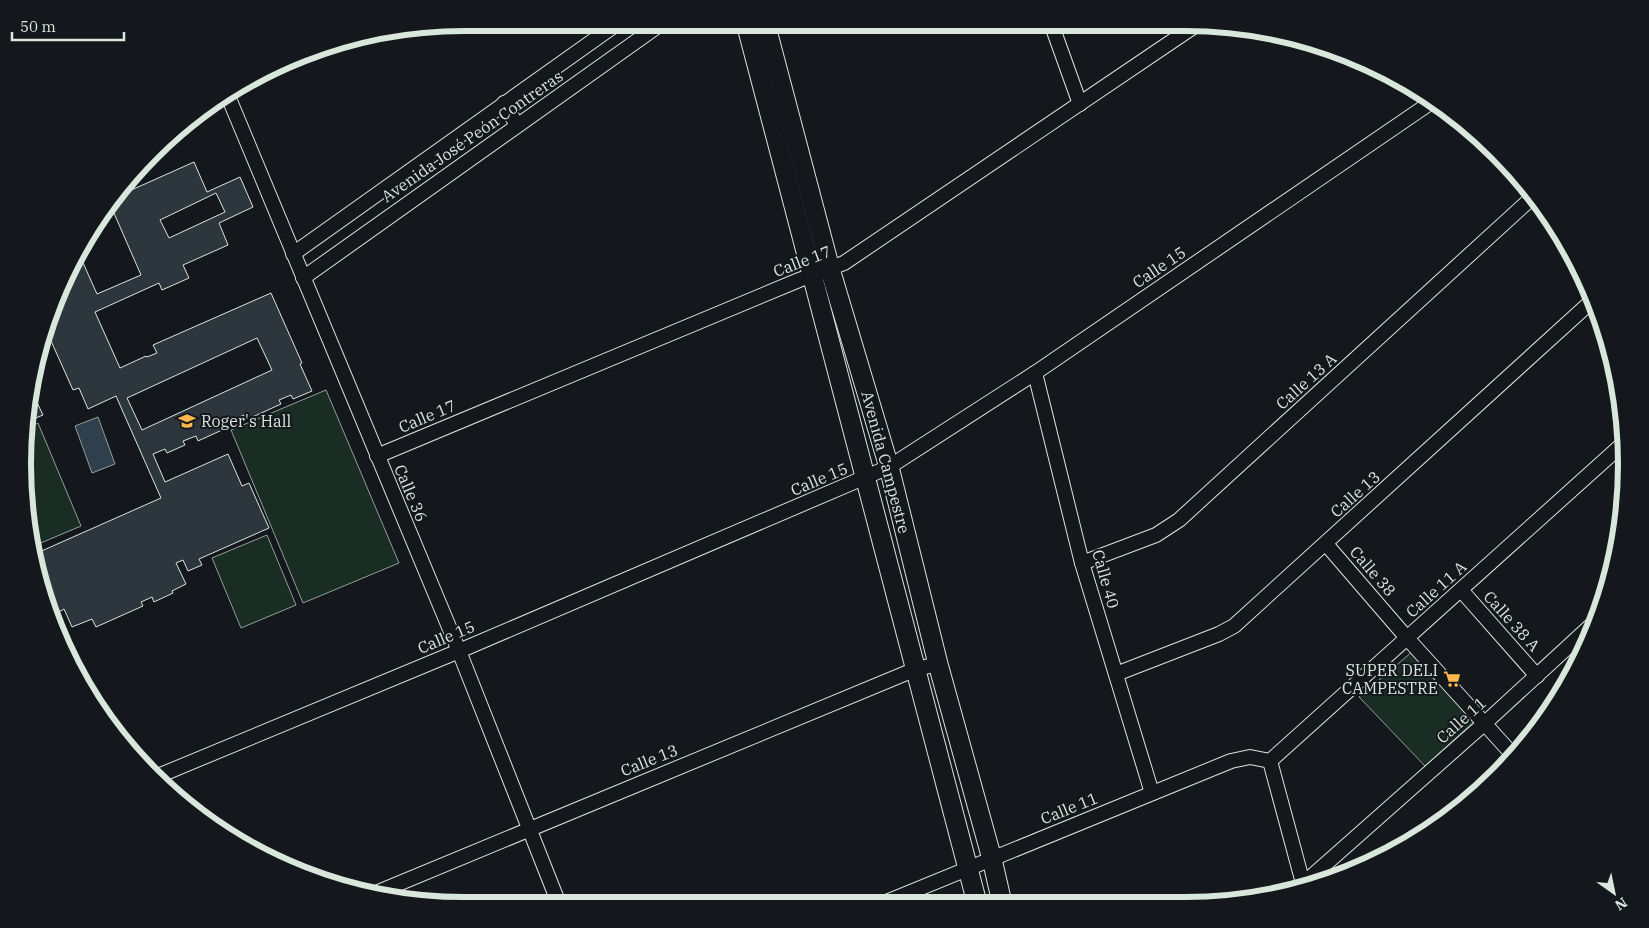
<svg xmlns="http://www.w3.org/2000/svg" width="1649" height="928" font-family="'IBM Plex Serif',serif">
	<rect width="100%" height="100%" fill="#14181c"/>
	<g fill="#1a2d24" stroke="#939e99">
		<polygon points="326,390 399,563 303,603 231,430"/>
		<polygon points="38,423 81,526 36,545 23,493 30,427"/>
		<polygon points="267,535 296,605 241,628 212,558"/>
		<polygon points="1413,651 1475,721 1425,766 1359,697"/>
	</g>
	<polygon fill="#24282b" stroke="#939e99" points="212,105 214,110 188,122 195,114"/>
	<polygon fill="#2f3f4d" stroke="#939e99" points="98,417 115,464 92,473 75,426"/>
	<g fill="#2c363c" stroke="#d8e6dc" fill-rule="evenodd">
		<path d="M 194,162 L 207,192 L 240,177 L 253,207 L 219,223 L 228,245 L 183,265 L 189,278 L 162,290 L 159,283 L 95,312 L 120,368 L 146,356 L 147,357 L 157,353 L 153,345 L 271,293 L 302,363 L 300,364 L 312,391 L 293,399 L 291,395 L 279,400 L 281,404 L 246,420 L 244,415 L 231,421 L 233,425 L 198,441 L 196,436 L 183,441 L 185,445 L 167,453 L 165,449 L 153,454 L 165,482 L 228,454 L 242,486 L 249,483 L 269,528 L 199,559 L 202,565 L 188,571 L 183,560 L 176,563 L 186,584 L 172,591 L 173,593 L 154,602 L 152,597 L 141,602 L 143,606 L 96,627 L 92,619 L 72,627 L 64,609 L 59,612 L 63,621 L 54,625 L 37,553 L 161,498 L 116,396 L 88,409 L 79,388 L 73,390 L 47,332 L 45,333 L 80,256 L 97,294 L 141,275 L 110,204 L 118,196 ZM 216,193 L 225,212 L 169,238 L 160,220 ZM 257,338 L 272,370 L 142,430 L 127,398 Z"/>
		<polygon points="33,394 43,415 31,420"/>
	</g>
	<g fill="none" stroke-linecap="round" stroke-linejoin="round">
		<g stroke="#d8e6dc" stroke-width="16">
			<g id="street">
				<polyline points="1051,23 1080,104"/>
				<polyline points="228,96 459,651 559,904"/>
				<polyline points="504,103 517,125"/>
				<polyline points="293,254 618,23"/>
				<polyline points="303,278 662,23"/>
				<polyline points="1035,373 1082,563 1152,793"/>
				<polyline points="377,456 799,280 844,263 1199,23"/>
				<polyline points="1326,544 1407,638 1513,755"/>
				<polyline points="1082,563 1156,535 1179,520 1535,195"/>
				<polyline points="1461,590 1537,676"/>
				<polyline points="1116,674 1219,634 1234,626 1593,300"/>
				<polyline points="1270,761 1625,442"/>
				<polyline points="1270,761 1304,887"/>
				<polyline points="158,776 459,651 889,467 1035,373 1433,101"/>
				<polyline points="1303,884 1485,723 1596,621"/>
				<polyline points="376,893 916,669 938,664"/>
				<polyline points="884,903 1231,761 1250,757 1270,761"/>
			</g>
		</g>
		<g stroke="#d8e6dc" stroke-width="21">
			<g id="secondary">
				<polyline points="746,23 977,903"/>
				<polyline points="765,23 830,269 889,467 938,664 992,859 1002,903"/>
			</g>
		</g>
		<use href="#street" stroke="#14181c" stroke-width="14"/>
		<use href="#secondary" stroke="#14181c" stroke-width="19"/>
	</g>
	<defs>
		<g id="school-bare" transform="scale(1.35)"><path d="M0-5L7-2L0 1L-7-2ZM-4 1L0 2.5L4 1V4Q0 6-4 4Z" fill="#ffb74d" stroke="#14181c" stroke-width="2.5" paint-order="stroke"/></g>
		<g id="supermarket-bare" transform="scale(1.35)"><path d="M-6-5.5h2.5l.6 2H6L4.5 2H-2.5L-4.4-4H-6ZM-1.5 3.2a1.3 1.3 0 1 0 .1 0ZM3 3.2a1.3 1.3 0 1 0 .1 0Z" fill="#ffb74d" stroke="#14181c" stroke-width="2.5" paint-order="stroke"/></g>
	</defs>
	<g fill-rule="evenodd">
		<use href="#school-bare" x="187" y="421"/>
		<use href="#supermarket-bare" x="1452" y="679"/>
	</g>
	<g text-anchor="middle" stroke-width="4" stroke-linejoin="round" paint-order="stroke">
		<g font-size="16" fill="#d8e6dc" stroke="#14181c">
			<text transform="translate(472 136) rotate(-35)" y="6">Avenida José Peón Contreras</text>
			<text transform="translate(802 261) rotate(-21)" y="6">Calle 17</text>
			<text transform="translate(1159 267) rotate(-34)" y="6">Calle 15</text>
			<text transform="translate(1306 381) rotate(-42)" y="6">Calle 13 A</text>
			<text transform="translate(427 416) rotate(-23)" y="6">Calle 17</text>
			<text transform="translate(886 462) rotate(75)" y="6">Avenida Campestre</text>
			<text transform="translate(819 479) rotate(-23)" y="6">Calle 15</text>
			<text transform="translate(411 493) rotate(67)" y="6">Calle 36</text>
			<text transform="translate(1355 494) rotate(-42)" y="6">Calle 13</text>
			<text transform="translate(1373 571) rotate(49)" y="6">Calle 38</text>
			<text transform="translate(1106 579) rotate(74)" y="6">Calle 40</text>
			<text transform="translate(1436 589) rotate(-42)" y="6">Calle 11 A</text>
			<text transform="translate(1512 621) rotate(48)" y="6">Calle 38 A</text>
			<text transform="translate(446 637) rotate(-23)" y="6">Calle 15</text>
			<text transform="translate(1461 720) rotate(-42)" y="6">Calle 11</text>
			<text transform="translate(649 760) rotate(-22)" y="6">Calle 13</text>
			<text transform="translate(1069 808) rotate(-22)" y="6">Calle 11</text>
		</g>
		<g font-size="16" fill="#d8e6dc" stroke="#14181c" text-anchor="start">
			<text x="201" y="427">Roger's Hall</text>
			<text x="1438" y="676" text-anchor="end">SUPER DELI<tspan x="1438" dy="18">CAMPESTRE</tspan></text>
		</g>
	</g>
	<path d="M0 0H1649V928H0ZM464 31H1185A433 433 0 0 1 1618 464V464A433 433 0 0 1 1185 897H464A433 433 0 0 1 31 464V464A433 433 0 0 1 464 31Z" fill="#14181c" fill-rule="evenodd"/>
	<path fill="none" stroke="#d8e6dc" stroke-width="6" d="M464 31H1185A433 433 0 0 1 1618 464V464A433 433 0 0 1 1185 897H464A433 433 0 0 1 31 464V464A433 433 0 0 1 464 31Z"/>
	<g transform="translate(1614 893) rotate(147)" stroke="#14181c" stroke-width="4" paint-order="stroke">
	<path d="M0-4L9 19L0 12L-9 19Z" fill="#d8e6dc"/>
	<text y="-8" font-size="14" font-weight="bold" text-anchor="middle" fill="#d8e6dc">N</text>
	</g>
	<path d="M12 32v8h112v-8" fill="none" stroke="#d8e6dc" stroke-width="2.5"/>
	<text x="20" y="32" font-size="15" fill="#d8e6dc" stroke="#14181c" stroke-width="4" paint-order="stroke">50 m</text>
</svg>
